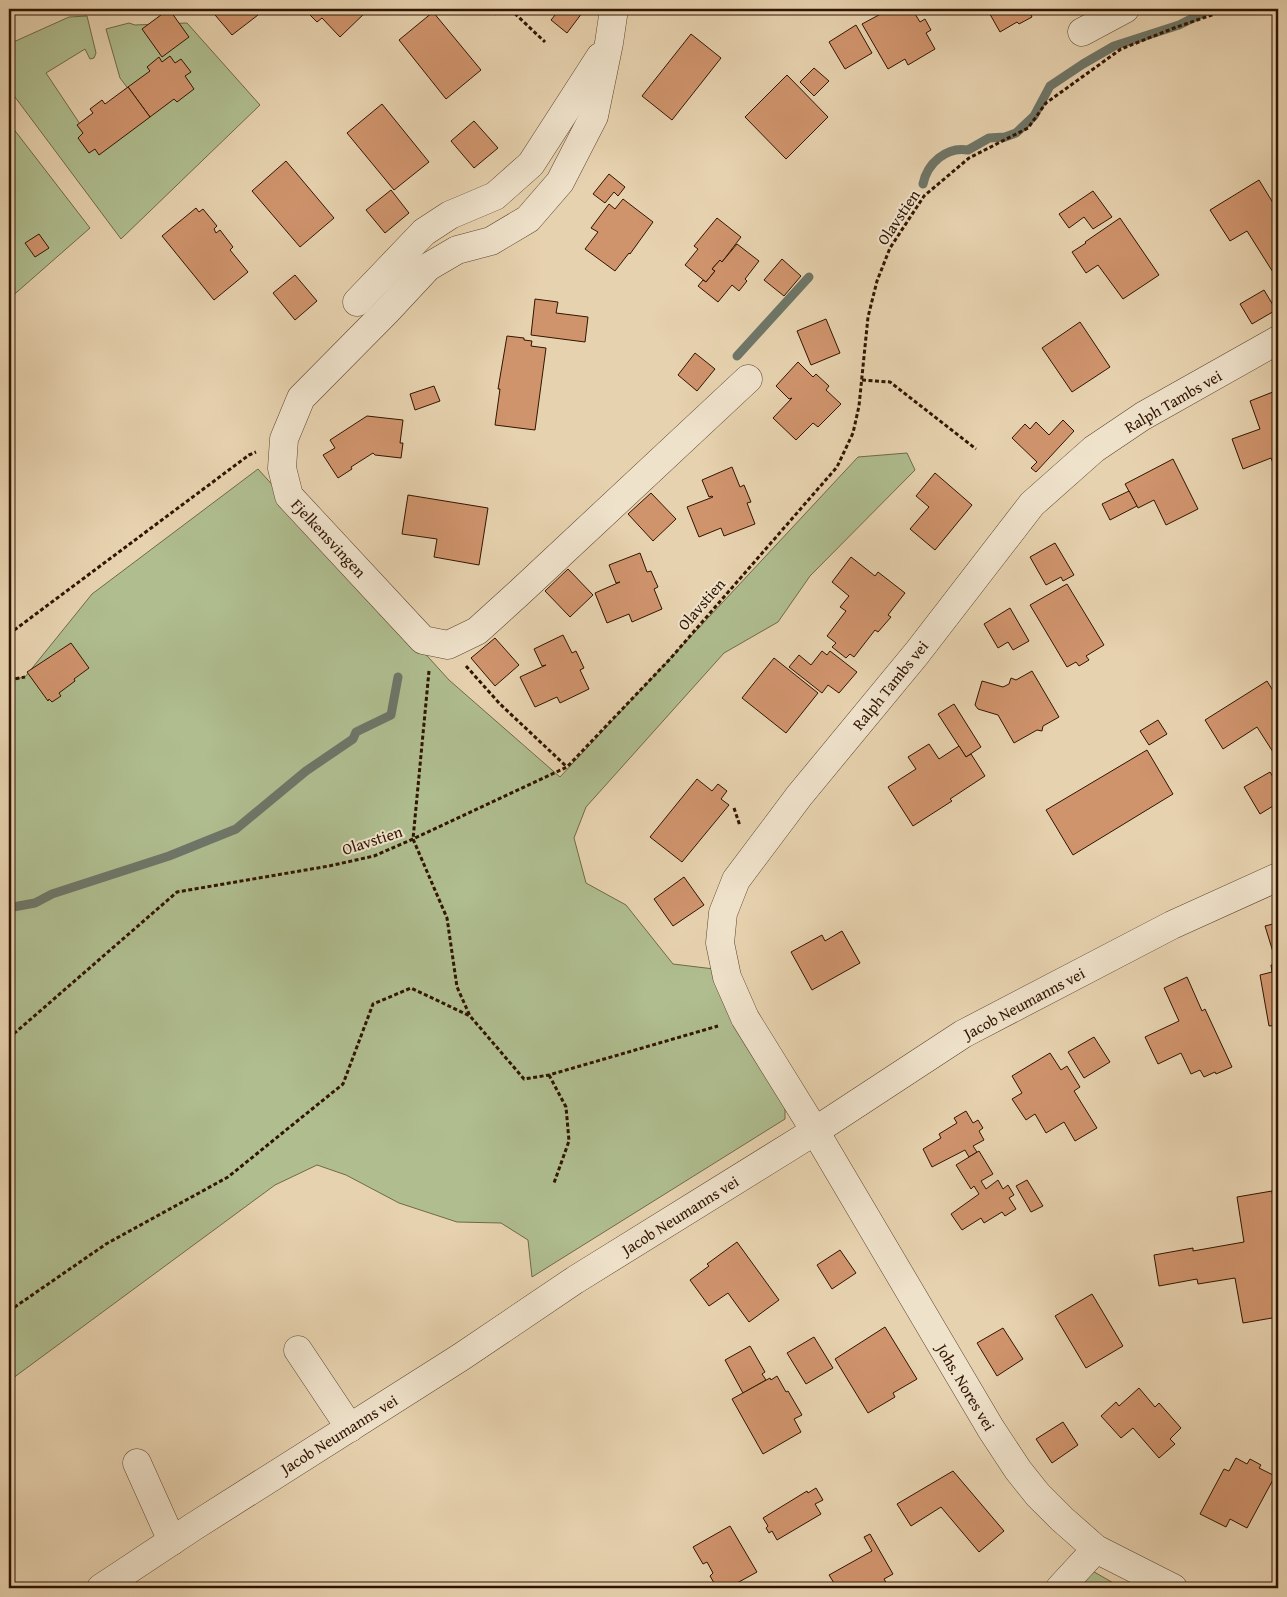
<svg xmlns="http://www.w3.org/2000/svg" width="1287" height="1597" font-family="'Gentium Book Plus',serif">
	<rect width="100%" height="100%" fill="#e7d2af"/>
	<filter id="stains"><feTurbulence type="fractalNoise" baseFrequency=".004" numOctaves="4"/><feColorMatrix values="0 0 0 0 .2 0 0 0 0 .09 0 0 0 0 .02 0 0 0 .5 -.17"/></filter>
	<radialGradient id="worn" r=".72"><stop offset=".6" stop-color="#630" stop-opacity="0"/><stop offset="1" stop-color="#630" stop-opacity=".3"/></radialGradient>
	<g fill="#afbd8f" stroke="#706948">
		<polygon points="87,16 96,53 94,58 90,59 85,49 46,73 84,130 143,108 120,78 106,29 129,23 135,25 187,23 260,105 121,239 9,89 9,44 69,17"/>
		<polygon points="9,123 90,228 9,299"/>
		<polygon points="907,453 915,470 810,576 778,622 724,653 586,807 574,838 586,883 626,905 673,964 714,969 785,1095 785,1119 532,1277 528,1240 501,1223 457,1222 399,1203 346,1175 317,1165 275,1185 9,1381 9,680 25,677 92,594 258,469 449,680 560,777 858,457"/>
		<polygon points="1089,1569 1122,1588 1071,1588"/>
	</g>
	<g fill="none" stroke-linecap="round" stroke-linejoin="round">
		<g stroke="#6e7668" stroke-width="9">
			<path d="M 923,184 C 927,164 946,146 968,150 L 989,138 L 1005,137 L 1016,133 L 1034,116 L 1050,86 L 1083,64 L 1114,46 L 1179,25 L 1211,9"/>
			<polyline points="737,356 809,277"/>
			<polyline points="9,911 13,907 35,903 52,894 169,856 236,829 306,771 353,739 356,732 391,715 398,677"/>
		</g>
	</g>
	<g fill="#d0946d" stroke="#311500">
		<polygon points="169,9 189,37 162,57 142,29"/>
		<polygon points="210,9 253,9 258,15 232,35"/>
		<polygon points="312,9 369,9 340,37 322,18 317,22 310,15 315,11"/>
		<polygon points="487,9 501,9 496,15"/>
		<polygon points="560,9 585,9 567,33 551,20"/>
		<polygon points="890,9 912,9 920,22 925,19 931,30 926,33 935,49 908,65 905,59 888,69 862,24"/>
		<polygon points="987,9 1041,9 1031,15 1032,17 1019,24 1017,22 1000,32"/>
		<polygon points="433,12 481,70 446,99 399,40"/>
		<polygon points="856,25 872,53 845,69 829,42"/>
		<polygon points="691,34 721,58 672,120 642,96"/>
		<polygon points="170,56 175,63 181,59 191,72 185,76 194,89 177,102 174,99 150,117 128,87 150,71 147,67 159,57 162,62"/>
		<polygon points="814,68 829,81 814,96 800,82"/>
		<polygon points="787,75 828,117 786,159 745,117"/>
		<polygon points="128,87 150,117 99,155 95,149 89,153 78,138 83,133 77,125 93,113 90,109 102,100 105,104"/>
		<polygon points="382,104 429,162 394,190 347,133"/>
		<polygon points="474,121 498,148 474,168 451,141"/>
		<polygon points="286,161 334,218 300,247 252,191"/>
		<polygon points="609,174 625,187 618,196 614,192 605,203 593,194"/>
		<polygon points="1259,180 1278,211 1278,275 1276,277 1247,231 1230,241 1210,210"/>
		<polygon points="391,190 409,213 385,233 366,210"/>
		<polygon points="1093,191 1112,217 1093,229 1084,217 1069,228 1059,214"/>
		<polygon points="623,199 653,222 630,254 629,253 615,271 585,249 598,232 591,228 609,204 615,209"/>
		<polygon points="196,208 199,212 203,209 217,226 214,229 216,233 220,230 233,247 230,250 248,272 214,300 162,236"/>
		<polygon points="717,218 741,237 722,262 720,260 712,269 715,271 706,282 685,265 698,249 694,246"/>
		<polygon points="1120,218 1159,275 1123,299 1098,265 1086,273 1072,252 1086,243 1085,242"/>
		<polygon points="39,234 49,248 35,257 25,243"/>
		<polygon points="737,244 759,261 745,279 747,281 739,291 732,285 718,302 698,286 703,280 706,282 715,271 712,269 720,260 722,262"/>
		<polygon points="782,259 801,276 784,296 764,280"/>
		<polygon points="295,275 317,301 295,320 273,293"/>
		<polygon points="1264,290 1276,310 1252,324 1240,304"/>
		<polygon points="535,299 558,302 556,313 588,317 585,342 531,335"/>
		<polygon points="826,319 840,353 811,365 797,331"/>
		<polygon points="1080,322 1110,367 1072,392 1042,348"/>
		<polygon points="507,336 524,338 524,340 532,341 531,346 546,348 535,430 495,425 500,389 498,389"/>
		<polygon points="695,353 715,369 697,391 678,375"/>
		<polygon points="798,362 813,377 816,374 829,386 826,390 841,404 818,427 813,423 796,440 773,418 792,398 789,399 776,386"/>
		<polygon points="434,386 440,401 415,410 410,394"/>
		<polygon points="1278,390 1278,476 1271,458 1243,469 1232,439 1260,429 1250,401"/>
		<polygon points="367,416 403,420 400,443 403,443 401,458 375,455 373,453 351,467 352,469 338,478 323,455 335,448 330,440"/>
		<polygon points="1063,420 1074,431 1036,472 1031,468 1037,462 1012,438 1025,424 1030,429 1036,422 1049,435"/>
		<polygon points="1173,459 1198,509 1166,525 1154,500 1138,508 1125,484"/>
		<polygon points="732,467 740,487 744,485 751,502 747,503 755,524 724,536 721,528 699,537 687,507 713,497 712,496 709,497 702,480"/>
		<polygon points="935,473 972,505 935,550 910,529 929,507 916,496"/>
		<polygon points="1129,491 1137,506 1110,520 1102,504"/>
		<polygon points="651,493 676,519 653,541 628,514"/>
		<polygon points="408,495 488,508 479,565 434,557 437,539 402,534"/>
		<polygon points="1055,543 1074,575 1063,581 1061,577 1046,585 1030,557"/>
		<polygon points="640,553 647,572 651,571 658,587 654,589 662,609 632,622 629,614 607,623 595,593 620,582 616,583 609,565"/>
		<polygon points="851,557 875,576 878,572 905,593 888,615 891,617 878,632 875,630 854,657 850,654 846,658 832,647 836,643 827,636 846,611 840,607 849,596 832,582"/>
		<polygon points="568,569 593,595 570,617 545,591"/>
		<polygon points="1067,584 1104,645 1086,656 1089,660 1079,666 1076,662 1067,667 1030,605"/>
		<polygon points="1010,608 1029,641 1013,650 1008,642 998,648 984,624"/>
		<polygon points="563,635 572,653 576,651 584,668 580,670 589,689 560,703 557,697 535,707 520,677 546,665 542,666 534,649"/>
		<polygon points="495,638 519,665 495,686 471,658"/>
		<polygon points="71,643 89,668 74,679 75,681 59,693 61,696 52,702 49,699 48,701 27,672"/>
		<polygon points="822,651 827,655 830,651 857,672 839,693 828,685 822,693 789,667 799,655 811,665"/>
		<polygon points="774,658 818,693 786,733 742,698"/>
		<polygon points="1032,671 1059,717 1043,726 1042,731 1037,730 1014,743 998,715 978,709 975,705 982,681 1003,687 1009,684 1011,678 1016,680"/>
		<polygon points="1267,681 1277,697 1278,696 1278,748 1273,752 1257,727 1223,749 1205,720"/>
		<polygon points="954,704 981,747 966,757 938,714"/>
		<polygon points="1158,720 1167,734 1149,745 1140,731"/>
		<polygon points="929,744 939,759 959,746 966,757 971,754 985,776 950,799 952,801 913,826 888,787 916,769 908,757"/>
		<polygon points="1147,750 1173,794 1073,855 1046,810"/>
		<polygon points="1270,772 1278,785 1278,803 1260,814 1244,787"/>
		<polygon points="697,779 712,791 718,784 727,791 721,799 729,805 682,862 650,837"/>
		<polygon points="684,877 704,905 673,926 654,899"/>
		<polygon points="1277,923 1278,950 1273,952 1265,926"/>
		<polygon points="842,931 860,963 812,990 791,952 822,935 825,941"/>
		<polygon points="1278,964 1278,1025 1269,1026 1260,975 1272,972 1271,965"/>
		<polygon points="1187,977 1202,1011 1205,1009 1232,1067 1216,1074 1215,1072 1204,1077 1200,1070 1191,1074 1181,1053 1158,1064 1145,1037 1179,1021 1164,988"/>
		<polygon points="1094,1037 1110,1062 1084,1078 1068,1052"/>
		<polygon points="1050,1053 1061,1070 1067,1066 1080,1087 1074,1091 1097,1128 1075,1141 1064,1122 1046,1133 1035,1114 1026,1120 1012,1099 1022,1093 1012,1076"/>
		<polygon points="966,1111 973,1123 978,1120 983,1128 979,1131 984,1140 973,1146 977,1152 969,1157 965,1150 932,1167 923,1149 941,1138 939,1134 957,1123 954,1118"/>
		<polygon points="979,1151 993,1174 981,1181 986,1189 998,1180 1003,1189 1008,1185 1014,1195 1009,1198 1016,1209 1005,1216 1002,1212 984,1223 981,1218 962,1230 951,1214 979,1194 974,1186 971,1189 956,1165"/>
		<polygon points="1027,1180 1043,1206 1031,1212 1016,1186"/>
		<polygon points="1272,1191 1273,1199 1278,1198 1278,1281 1273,1282 1278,1317 1243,1323 1235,1278 1198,1284 1197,1279 1159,1286 1154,1255 1193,1248 1193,1251 1244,1242 1237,1197"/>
		<polygon points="737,1242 779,1300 749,1322 728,1293 709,1306 690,1280 709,1266 707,1264"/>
		<polygon points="840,1250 856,1273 832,1289 817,1265"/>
		<polygon points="1092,1294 1123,1346 1086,1368 1055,1316"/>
		<polygon points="885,1327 917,1379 893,1393 895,1397 868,1413 835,1359"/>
		<polygon points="1003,1328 1023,1359 997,1376 977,1343"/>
		<polygon points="814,1337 833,1368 806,1384 787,1353"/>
		<polygon points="750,1346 765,1372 762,1374 766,1380 743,1393 725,1360"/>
		<polygon points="777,1376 786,1392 788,1391 802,1415 794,1419 801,1432 763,1454 732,1399 770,1378 771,1380"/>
		<polygon points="1139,1388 1155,1407 1159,1403 1181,1428 1170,1439 1175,1444 1159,1458 1133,1428 1121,1438 1101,1416 1116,1402 1119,1406"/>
		<polygon points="1063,1422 1078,1445 1052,1463 1036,1439"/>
		<polygon points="1236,1458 1247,1464 1250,1459 1261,1465 1259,1468 1275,1476 1247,1528 1230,1519 1226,1527 1200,1514 1224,1469 1229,1471"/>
		<polygon points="953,1471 1004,1531 979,1552 941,1507 911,1526 897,1504"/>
		<polygon points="816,1488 823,1500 815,1504 821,1514 777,1540 772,1531 769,1533 766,1528 768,1526 763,1518 807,1491 808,1493"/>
		<polygon points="730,1526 757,1572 728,1588 717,1588 710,1576 713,1573 707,1562 703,1564 693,1547"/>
		<polygon points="870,1534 893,1574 884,1579 888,1586 890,1585 892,1588 837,1588 829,1575 872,1551 864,1537"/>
	</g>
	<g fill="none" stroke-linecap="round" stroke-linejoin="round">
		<g stroke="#5e442c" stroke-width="29">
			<g id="minor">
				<polyline points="614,9 609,43 594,116 560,182 528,219 491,241 457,250 428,267 386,312 301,398 284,439 282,468 289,496 423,640 448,645 477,631 520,592 748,379"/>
				<polyline points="1082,32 1125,9"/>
				<polyline points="357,302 424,232 450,215 495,196 531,164 600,57"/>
				<polyline points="298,1350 350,1428"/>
				<polyline points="137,1463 172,1541"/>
				<polyline points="101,1588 193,1527 461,1357 575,1280 815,1131 963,1034 1172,925 1278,877"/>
				<polyline points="1060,1588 1096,1549"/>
				<polyline points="1173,1588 1096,1549 1062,1519 1038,1495 1018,1470 991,1429 815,1131 745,1018 727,977 720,943 723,913 736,880 799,796 917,653 1032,504 1094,449 1143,416 1278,340"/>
			</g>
		</g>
		<g stroke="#311500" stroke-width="3" stroke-dasharray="4 2.5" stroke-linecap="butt">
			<polyline points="510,9 545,42"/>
			<polyline points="862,380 890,382 976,449"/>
			<polyline points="9,634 249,455 256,452"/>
			<polyline points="466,666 500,704 567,767"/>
			<polyline points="429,671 413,839 447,918 457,987 470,1016 524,1079 549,1075 718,1026"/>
			<polyline points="9,680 25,677"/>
			<polyline points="734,808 740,826"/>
			<polyline points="9,1038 177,892 329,866 374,856 413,839 567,767 670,659 837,467 853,433 859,406 868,317 877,281 890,248 924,196 969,158 1028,128 1046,103 1121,49 1174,28 1229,9"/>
			<polyline points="549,1075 566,1107 569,1141 554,1183"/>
			<polyline points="9,1311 106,1244 228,1177 343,1084 373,1004 411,988 470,1016"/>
		</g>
		<use href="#minor" stroke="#efe2cb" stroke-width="28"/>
	</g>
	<g text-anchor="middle" stroke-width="4" stroke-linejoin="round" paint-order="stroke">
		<g font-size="16" fill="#311500" stroke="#efe2cb">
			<text transform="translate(898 217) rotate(-56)" y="6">Olavstien</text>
			<text transform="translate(1173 401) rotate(-30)" y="6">Ralph Tambs vei</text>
			<text transform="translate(329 538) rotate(47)" y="6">Fjelkensvingen</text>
			<text transform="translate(701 604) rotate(-49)" y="6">Olavstien</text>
			<text transform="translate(890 685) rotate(-51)" y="6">Ralph Tambs vei</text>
			<text transform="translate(372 840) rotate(-18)" y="6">Olavstien</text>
			<text transform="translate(1024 1003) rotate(-28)" y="6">Jacob Neumanns vei</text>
			<text transform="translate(680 1215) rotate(-32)" y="6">Jacob Neumanns vei</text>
			<text transform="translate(966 1387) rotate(59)" y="6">Johs. Nores vei</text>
			<text transform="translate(339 1434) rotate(-32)" y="6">Jacob Neumanns vei</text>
		</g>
	</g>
	<rect width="1287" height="1597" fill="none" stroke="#e7d2af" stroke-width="30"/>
	<rect x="10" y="10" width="1267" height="1577" fill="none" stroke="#311500" stroke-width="2.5"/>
	<rect x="15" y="15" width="1257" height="1567" fill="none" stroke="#311500"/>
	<rect width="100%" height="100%" filter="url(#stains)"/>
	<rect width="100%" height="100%" fill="url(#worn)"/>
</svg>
